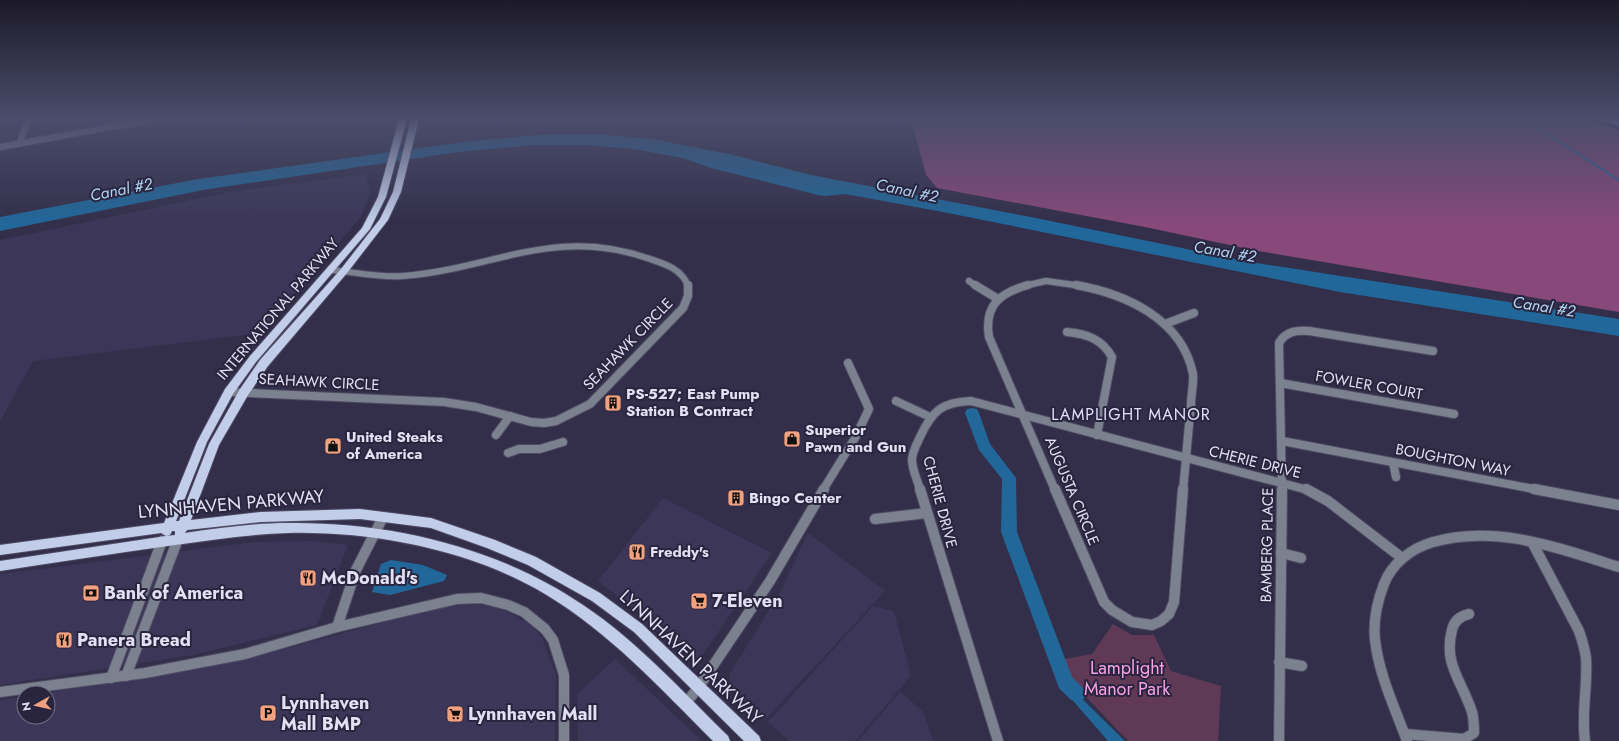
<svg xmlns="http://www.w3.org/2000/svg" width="1619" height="741" font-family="Jost,sans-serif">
	<rect width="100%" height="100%" fill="#332f4a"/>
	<g fill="#3c3758">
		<polygon points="366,174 370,194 361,217 260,333 33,361 0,422 0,240 230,192"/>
		<polygon points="663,498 772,553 702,656 690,659 650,622 598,581"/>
		<polygon points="808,533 885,591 765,720 732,688 729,675 779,594"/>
		<polygon points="311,541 348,545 317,625 193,655 0,685 0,574 255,542"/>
		<polygon points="467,604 498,607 530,624 542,638 556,675 555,741 0,741 0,700 24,697 24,717 48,717 48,693 46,693 199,669 292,647 437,608"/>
		<polygon points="873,606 894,611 911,676 855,741 789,741 768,722"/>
		<polygon points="615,659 702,741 578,741 577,694"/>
		<polygon points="900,692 923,711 933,741 858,741"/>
	</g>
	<polygon fill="#603957" points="1113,624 1132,635 1154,635 1171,671 1221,686 1218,741 1128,741 1074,684 1060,660 1092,654"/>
	<polygon fill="#864979" points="911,119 1586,119 1619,130 1619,312 1258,251 1145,227 937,188 926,175"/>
	<g fill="#216799">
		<polygon points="597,134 653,139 729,154 811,175 1036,218 1250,262 1619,319 1619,336 1340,292 938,211 845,194 825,196 818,195 711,168 683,158 634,149 584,145 535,145 458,152 203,190 0,231 0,217 198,179 463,142 536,135"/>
		<polygon points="391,560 423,565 447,575 444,581 390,595 372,592 381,564"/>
		<polygon points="1065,682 1125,741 1108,741 1061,687"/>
	</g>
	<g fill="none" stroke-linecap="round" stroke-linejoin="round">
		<polyline stroke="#216799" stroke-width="1.5" points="1535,126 1619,180"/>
		<polygon fill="#216799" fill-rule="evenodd" points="972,408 977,409 979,413 990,444 1016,478 1017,532 1072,677 1083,688 1086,694 1083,700 1077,702 1071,700 1059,688 1001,532 1002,479 979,450 965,413 967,409"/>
		<g stroke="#4f4b65" stroke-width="8">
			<g id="minor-far2">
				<polyline points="19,144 28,119"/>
				<polyline points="0,147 155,119"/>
				<path d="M 331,270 C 355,272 379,278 403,276 C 494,269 555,225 650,259 C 665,264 682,269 688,286"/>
				<polyline points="969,281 976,286"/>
				<polyline points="1024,286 1046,281 1082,286"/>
			</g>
		</g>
		<g stroke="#4f4b65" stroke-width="10">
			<g id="minor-far1">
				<polyline points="975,285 998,299"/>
				<path d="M 1028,285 C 999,293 984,306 989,337 L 1055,490"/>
				<path d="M 1076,285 C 1126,294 1182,319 1193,374 C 1194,383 1191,395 1191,404 C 1188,433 1186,461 1183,490"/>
				<polyline points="1165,324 1194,313"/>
				<path d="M 1067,332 C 1087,334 1102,339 1112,357 L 1097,435"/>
				<polyline points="1280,383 1454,414"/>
				<polyline points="229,392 444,402 476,407 531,422 544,423 556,421 590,404 683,308 688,296 688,285"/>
				<polyline points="896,401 930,417"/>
				<polyline points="496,435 510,416"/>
				<polyline points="1282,441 1539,490"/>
				<polyline points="508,453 519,449 540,449 563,442"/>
				<polyline points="1393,463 1396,477"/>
				<polyline points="823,490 855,438 869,409 848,363"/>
				<path d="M 920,490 C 918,481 912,470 912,460 C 912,452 917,444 920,437 C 932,411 942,402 971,401 L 1308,490"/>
				<path d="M 1282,490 L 1279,343 C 1286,331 1297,330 1309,331 L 1433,351"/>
			</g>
		</g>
		<g stroke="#4f4b65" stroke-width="12">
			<g id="minor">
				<polyline points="920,489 998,741"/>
				<polyline points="1055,489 1104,602 1112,610 1132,622 1152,625 1161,621 1169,614 1174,602 1183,489"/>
				<polyline points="1306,489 1328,501 1402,558"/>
				<polyline points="1534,489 1619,505"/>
				<polyline points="875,519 927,513"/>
				<path d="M 1532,542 L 1579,631 C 1582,640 1585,649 1586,658 C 1588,686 1581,713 1585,741"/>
				<polyline points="1281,553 1301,558"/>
				<polyline points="337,627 356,570 383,517"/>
				<polyline points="1279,662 1302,666"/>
				<polyline points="126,676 178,539"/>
				<polyline points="111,678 162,541"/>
				<polyline points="0,692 145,673 245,654 337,627 457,599 481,598 508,605 524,612 545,629 553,640 564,675 564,741"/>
				<polyline points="685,704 698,688 770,581 824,489"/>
				<path d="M 1405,734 L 1464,739 L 1474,733 C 1474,725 1474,719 1472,712 C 1462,681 1443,664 1452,630 C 1454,621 1460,616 1469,614"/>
				<polyline points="1279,741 1282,489"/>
				<path d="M 1407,741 C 1395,708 1379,675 1375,640 C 1373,621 1377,602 1384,584 C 1392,563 1412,548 1433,542 C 1497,524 1558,548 1619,567"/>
			</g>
		</g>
		<g stroke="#4f4b65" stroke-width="2">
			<g id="major">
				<path d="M 399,119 L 407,119 L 386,197 L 370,229 L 256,362 L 233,394 L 207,442 L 176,521 L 179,521 L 209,444 L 240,389 L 260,360 L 341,269 L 380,219 L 393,192 L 411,119 L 419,119 L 401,192 L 388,220 L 347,273 L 268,366 L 248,395 L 219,445 L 191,520 L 261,512 L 360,509 L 431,518 L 495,540 L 536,557 L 600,593 L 642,624 L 759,736 L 761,741 L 744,741 L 634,632 L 592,601 L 528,565 L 487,548 L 431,528 L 360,519 L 261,522 L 187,530 L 185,533 C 220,528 254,523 289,523 C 391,522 497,547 583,605 C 637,641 682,691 728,736 L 730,741 L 713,741 C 660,688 610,633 545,594 C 472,550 373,531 288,533 C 250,534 213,540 175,545 C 116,553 58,562 0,571 L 0,561 L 166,536 L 161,533 L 0,555 L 0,545 L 164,523 L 197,442 L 225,389 L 250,356 L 362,228 L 378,197 ZM 172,531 L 175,531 L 175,535 L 166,536 L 170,535 Z"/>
				<polygon points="1602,119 1613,119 1619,121 1619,126"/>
			</g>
		</g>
		<use href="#minor-far2" stroke="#7b818e" stroke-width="6"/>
		<use href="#minor-far1" stroke="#7b818e" stroke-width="8"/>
		<use href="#minor" stroke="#7b818e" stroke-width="10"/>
		<use href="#major" fill="#c2cee9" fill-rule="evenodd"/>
	</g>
	<linearGradient id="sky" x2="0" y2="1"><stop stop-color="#1c1a29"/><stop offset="0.53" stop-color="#4a4d6b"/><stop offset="1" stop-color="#4a4d6b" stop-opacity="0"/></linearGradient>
	<rect width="1619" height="223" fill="url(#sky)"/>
	<defs>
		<g id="building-square" transform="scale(0.9)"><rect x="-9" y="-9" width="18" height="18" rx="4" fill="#f2a17e" stroke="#29253f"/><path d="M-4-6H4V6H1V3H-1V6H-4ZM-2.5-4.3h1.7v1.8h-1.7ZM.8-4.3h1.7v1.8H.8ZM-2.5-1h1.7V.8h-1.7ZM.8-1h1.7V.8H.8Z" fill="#111"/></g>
		<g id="shop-square" transform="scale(0.9)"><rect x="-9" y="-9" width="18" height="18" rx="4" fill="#f2a17e" stroke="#29253f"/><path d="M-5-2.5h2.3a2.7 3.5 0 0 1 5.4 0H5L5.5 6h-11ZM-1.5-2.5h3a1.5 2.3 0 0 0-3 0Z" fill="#111"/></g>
		<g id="restaurant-square" transform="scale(0.9)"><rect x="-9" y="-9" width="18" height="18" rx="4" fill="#f2a17e" stroke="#29253f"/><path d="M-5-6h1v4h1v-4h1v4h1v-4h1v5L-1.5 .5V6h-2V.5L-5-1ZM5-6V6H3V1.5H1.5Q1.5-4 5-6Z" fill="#111"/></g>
		<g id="bank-square" transform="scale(0.9)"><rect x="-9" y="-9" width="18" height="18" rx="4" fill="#f2a17e" stroke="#29253f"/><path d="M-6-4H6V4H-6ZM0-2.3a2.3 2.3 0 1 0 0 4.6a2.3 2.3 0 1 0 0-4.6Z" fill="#111"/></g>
		<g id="supermarket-square" transform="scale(0.9)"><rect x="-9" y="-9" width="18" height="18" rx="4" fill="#f2a17e" stroke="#29253f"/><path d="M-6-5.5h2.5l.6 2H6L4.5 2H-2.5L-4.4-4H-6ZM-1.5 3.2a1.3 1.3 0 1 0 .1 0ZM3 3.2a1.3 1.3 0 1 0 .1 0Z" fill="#111"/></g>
		<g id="parking-square" transform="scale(0.9)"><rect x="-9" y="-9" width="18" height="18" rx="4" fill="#f2a17e" stroke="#29253f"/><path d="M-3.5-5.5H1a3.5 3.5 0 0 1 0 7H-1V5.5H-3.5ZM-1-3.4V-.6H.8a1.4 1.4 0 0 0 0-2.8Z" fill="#111"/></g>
	</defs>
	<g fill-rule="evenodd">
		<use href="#building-square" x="613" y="403"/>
		<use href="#shop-square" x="792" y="439"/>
		<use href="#shop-square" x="333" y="446"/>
		<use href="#building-square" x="736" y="498"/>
		<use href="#restaurant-square" x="637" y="552"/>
		<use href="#restaurant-square" x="308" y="578"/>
		<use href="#bank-square" x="91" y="593"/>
		<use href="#supermarket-square" x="699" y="601"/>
		<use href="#restaurant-square" x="64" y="640"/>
		<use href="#parking-square" x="268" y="713"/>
		<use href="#supermarket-square" x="455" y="714"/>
	</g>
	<g text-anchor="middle" stroke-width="4" stroke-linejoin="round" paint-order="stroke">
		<g font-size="15" fill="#e2e0f2" stroke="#29253f">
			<text transform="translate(278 309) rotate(-50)" y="5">INTERNATIONAL PARKWAY</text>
			<text transform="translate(628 344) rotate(-46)" y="5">SEAHAWK CIRCLE</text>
			<text transform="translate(319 382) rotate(3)" y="5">SEAHAWK CIRCLE</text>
			<text transform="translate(1369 385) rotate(10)" y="5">FOWLER COURT</text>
			<text transform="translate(1453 460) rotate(11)" y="5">BOUGHTON WAY</text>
			<text transform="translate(1255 462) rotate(14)" y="5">CHERIE DRIVE</text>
			<text transform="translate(1072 491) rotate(67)" y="5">AUGUSTA CIRCLE</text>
			<text transform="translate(940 502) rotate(75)" y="5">CHERIE DRIVE</text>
			<text transform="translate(1267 545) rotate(-89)" y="5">BAMBERG PLACE</text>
		</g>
		<g font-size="15" font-weight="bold" fill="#e2e0f2" stroke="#29253f" text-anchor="start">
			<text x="626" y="399">PS-527; East Pump<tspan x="626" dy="17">Station B Contract</tspan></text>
			<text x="805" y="435">Superior<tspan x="805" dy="17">Pawn and Gun</tspan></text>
			<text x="346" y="442">United Steaks<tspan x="346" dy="17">of America</tspan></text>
			<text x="749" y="503">Bingo Center</text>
			<text x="650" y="557">Freddy's</text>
		</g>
		<g font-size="16" font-style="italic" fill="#b1d3f0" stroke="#29253f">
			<text transform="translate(121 189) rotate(-11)" y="6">Canal #2</text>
			<text transform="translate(907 190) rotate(12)" y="6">Canal #2</text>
			<text transform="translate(1225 251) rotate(10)" y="6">Canal #2</text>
			<text transform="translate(1544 306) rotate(9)" y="6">Canal #2</text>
		</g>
		<g font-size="16" letter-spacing="1" fill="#e0ddf9" stroke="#29253f">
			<text x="1131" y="420">LAMPLIGHT MANOR</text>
		</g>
		<g font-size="18" fill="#e2e0f2" stroke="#29253f">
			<text transform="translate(231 504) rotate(-5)" y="6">LYNNHAVEN PARKWAY</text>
			<text transform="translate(691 657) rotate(43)" y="6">LYNNHAVEN PARKWAY</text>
		</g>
		<g font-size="18" font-weight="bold" fill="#e2e0f2" stroke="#29253f" text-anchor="start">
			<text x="321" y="584">McDonald's</text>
			<text x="104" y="599">Bank of America</text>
			<text x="712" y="607">7-Eleven</text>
			<text x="77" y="646">Panera Bread</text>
			<text x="281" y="709">Lynnhaven<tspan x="281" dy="21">Mall BMP</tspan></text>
			<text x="468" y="720">Lynnhaven Mall</text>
		</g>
		<g font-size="18" fill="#f9a0e5" stroke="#29253f">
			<text x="1127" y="674">Lamplight<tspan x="1127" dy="21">Manor Park</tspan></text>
		</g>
	</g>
	<g transform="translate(36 705) rotate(262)"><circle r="19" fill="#29253f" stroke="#737087"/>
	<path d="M0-3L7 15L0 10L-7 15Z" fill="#f2a17e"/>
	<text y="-6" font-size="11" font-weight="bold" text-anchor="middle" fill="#e2e0f2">N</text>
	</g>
</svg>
